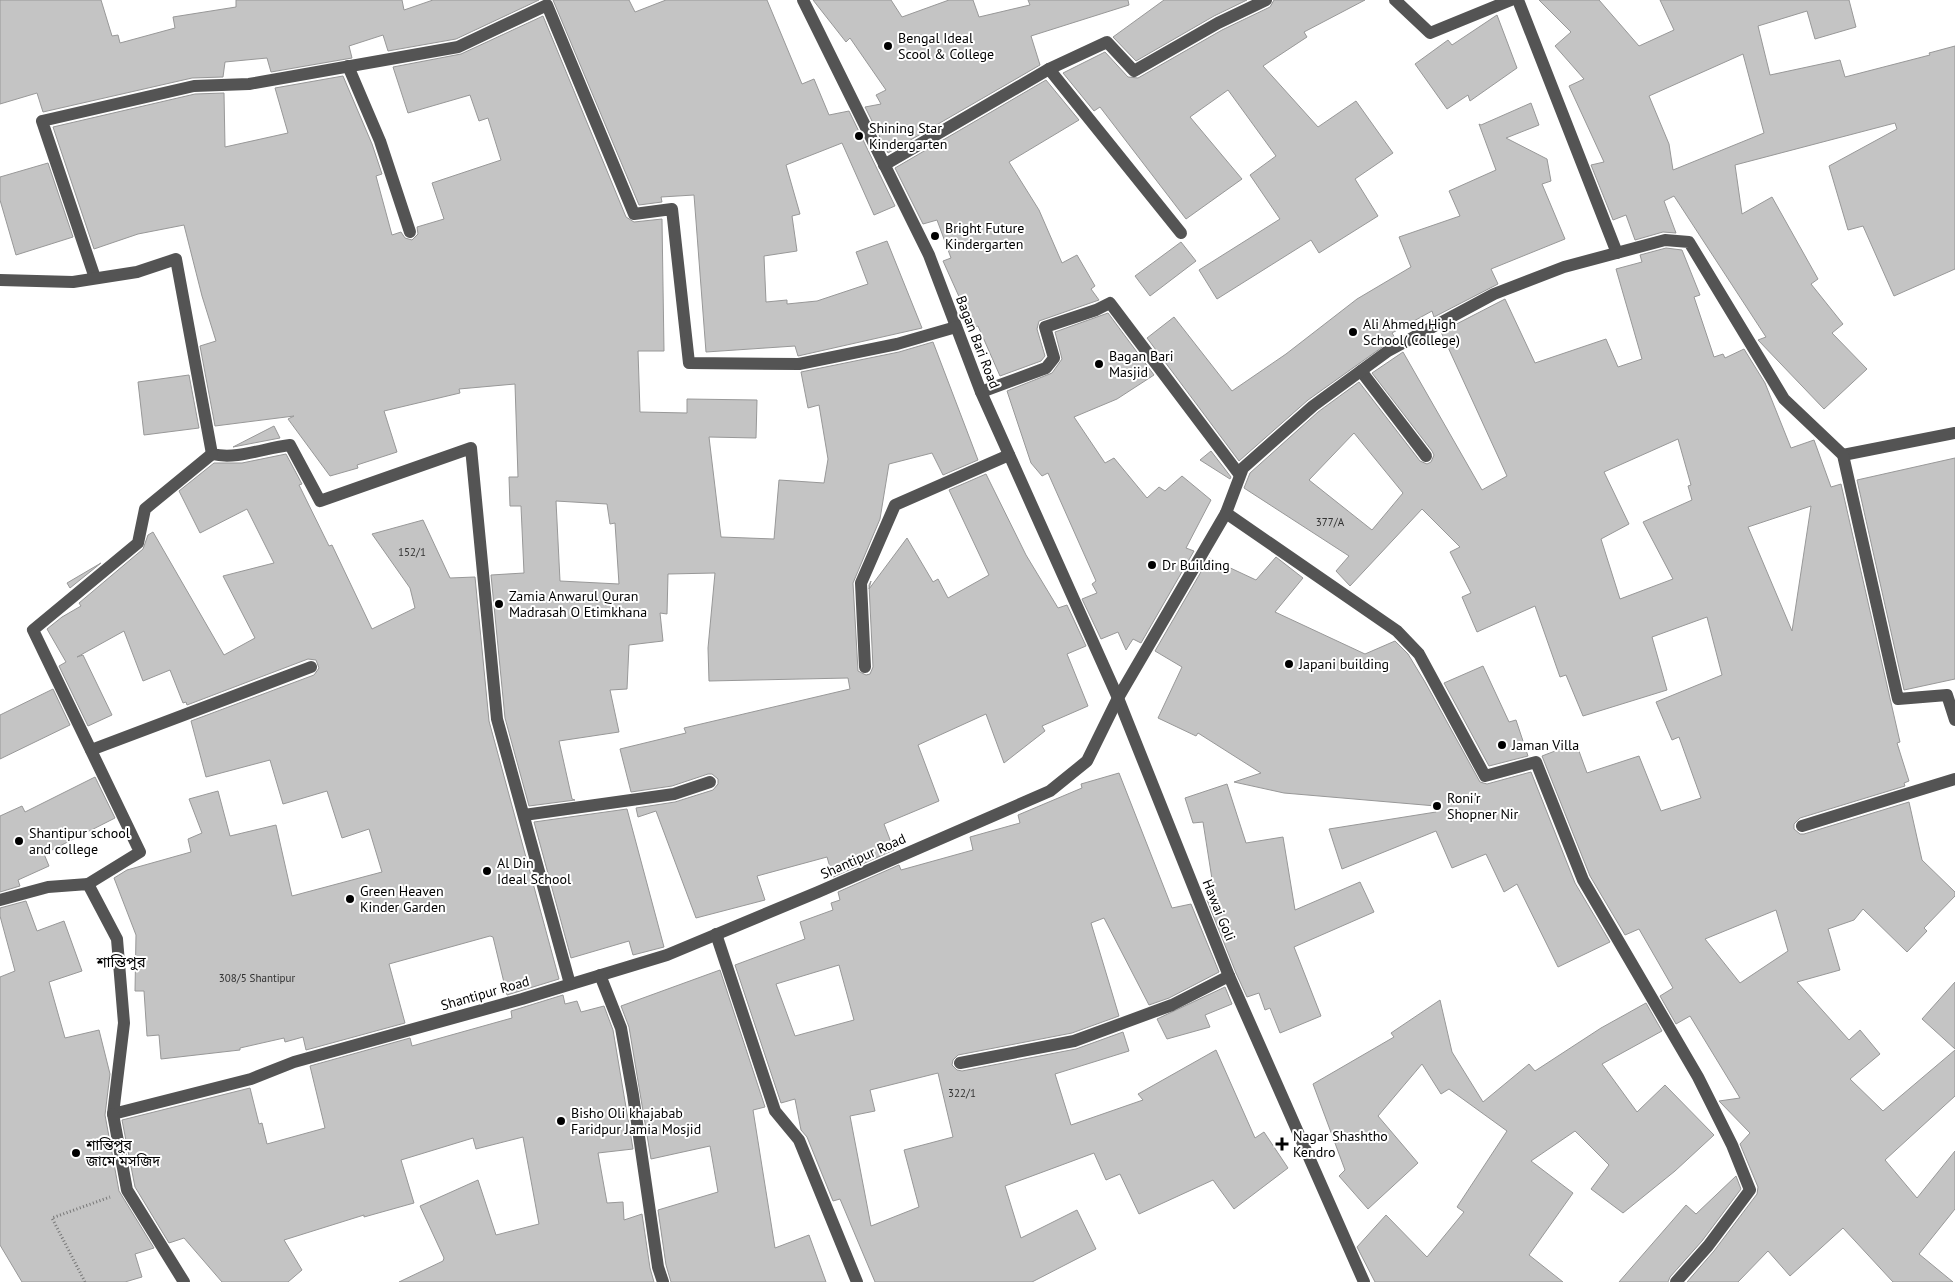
<svg xmlns="http://www.w3.org/2000/svg" width="1955" height="1282" font-family="'PT Sans','Noto Sans Bengali',sans-serif">
	<rect width="100%" height="100%" fill="#fff"/>
	<g fill="#c4c4c4" stroke="#989898" fill-rule="evenodd">
		<polygon points="0,0 101,0 112,36 118,35 120,43 175,28 173,17 236,7 236,0 402,0 404,10 433,0 539,0 456,39 388,51 383,35 349,46 352,58 271,72 267,58 225,62 223,77 192,78 43,112 37,93 0,104"/>
		<polygon points="553,0 629,0 635,12 666,0 767,0 802,84 814,79 829,115 849,111 895,206 874,215 842,143 786,165 800,214 792,216 797,251 764,256 766,302 787,300 787,304 817,301 868,284 856,252 887,241 922,328 798,356 795,346 706,352 694,195 661,197 662,202 639,205"/>
		<polygon points="813,0 891,0 902,17 949,0 973,0 979,17 1030,5 1028,0 1128,0 1129,5 1031,36 1040,65 888,153 865,107 881,104 876,95 886,90 850,38 846,42"/>
		<polygon points="1164,0 1247,0 1214,16 1136,61 1113,37"/>
		<polygon points="1274,0 1365,0 1304,32 1307,37 1263,66 1318,127 1356,101 1393,153 1355,179 1378,216 1319,253 1311,240 1217,299 1199,270 1280,219 1250,175 1276,156 1228,90 1190,117 1242,179 1186,219 1100,107 1094,111 1063,73 1105,52 1128,77 1138,78 1222,30 1270,7"/>
		<path d="M 1539,0 L 1599,0 L 1639,46 L 1674,30 L 1660,0 L 1849,0 L 1856,27 L 1815,39 L 1807,11 L 1758,26 L 1770,75 L 1840,60 L 1845,77 L 1930,55 L 1929,53 L 1955,46 L 1955,269 L 1894,296 L 1863,226 L 1848,230 L 1829,166 L 1897,129 L 1895,123 L 1735,165 L 1742,214 L 1772,197 L 1818,279 L 1811,284 L 1843,324 L 1832,333 L 1867,369 L 1824,409 L 1758,340 L 1766,337 L 1674,196 L 1664,201 L 1676,233 L 1663,232 L 1635,240 L 1626,215 L 1613,220 L 1591,165 L 1604,162 L 1569,86 L 1584,79 L 1555,46 L 1571,32 ZM 1743,54 L 1764,133 L 1673,170 L 1669,144 L 1649,96 Z"/>
		<polygon points="1497,15 1517,68 1470,101 1468,95 1447,109 1415,64 1448,40 1452,45"/>
		<path d="M 543,16 L 626,217 L 634,222 L 662,219 L 664,351 L 638,351 L 640,412 L 687,413 L 687,399 L 757,400 L 756,438 L 709,437 L 721,537 L 774,539 L 779,480 L 824,483 L 828,459 L 819,405 L 808,408 L 801,372 L 899,352 L 933,342 L 978,460 L 943,475 L 932,453 L 889,464 L 880,519 L 853,583 L 858,671 L 866,675 L 870,674 L 873,667 L 869,585 L 871,581 L 869,589 L 907,538 L 933,582 L 938,579 L 948,598 L 989,575 L 949,490 L 986,474 L 1026,555 L 1058,608 L 1067,605 L 1086,646 L 1067,654 L 1088,706 L 1042,726 L 1045,731 L 1004,763 L 986,714 L 918,745 L 939,801 L 884,824 L 894,850 L 833,877 L 827,857 L 757,876 L 765,900 L 696,918 L 656,811 L 638,817 L 636,808 L 675,802 L 713,790 L 718,784 L 718,779 L 712,774 L 708,774 L 672,786 L 631,792 L 620,749 L 686,733 L 684,728 L 850,689 L 848,678 L 709,681 L 708,648 L 715,573 L 668,574 L 667,614 L 660,613 L 663,641 L 629,645 L 627,689 L 610,690 L 619,732 L 559,741 L 572,799 L 575,800 L 529,806 L 505,718 L 491,575 L 524,573 L 521,506 L 510,506 L 509,477 L 518,477 L 515,384 L 459,389 L 460,393 L 384,411 L 397,452 L 357,465 L 358,468 L 330,476 L 288,419 L 294,416 L 215,426 L 200,346 L 216,341 L 202,296 L 184,225 L 138,234 L 94,249 L 53,127 L 195,94 L 224,93 L 225,147 L 288,133 L 275,88 L 343,76 L 372,144 L 382,174 L 376,176 L 392,235 L 401,232 L 405,238 L 412,240 L 418,234 L 417,227 L 444,219 L 432,183 L 501,160 L 488,118 L 479,121 L 470,95 L 408,113 L 393,67 L 461,54 ZM 556,501 L 607,504 L 610,524 L 615,523 L 619,584 L 560,581 Z"/>
		<polygon points="1046,80 1079,120 1009,162 1039,210 1062,263 1077,255 1095,286 1091,289 1099,300 1039,321 1037,329 1045,356 1041,361 1000,376 978,326 972,328 959,302 961,301 943,261 951,258 937,220 923,224 895,168"/>
		<polygon points="1531,103 1539,125 1506,138 1547,159 1551,181 1542,184 1565,239 1491,269 1498,284 1434,317 1432,311 1392,333 1395,338 1308,400 1239,461 1147,338 1174,317 1232,391 1286,354 1357,299 1411,267 1399,237 1460,216 1449,191 1496,170 1479,124 1481,125"/>
		<polygon points="48,163 73,237 16,255 0,200 0,177"/>
		<polygon points="1181,242 1196,261 1150,296 1135,276"/>
		<path d="M 1666,248 L 1682,250 L 1700,295 L 1694,297 L 1714,357 L 1723,354 L 1725,358 L 1744,349 L 1765,383 L 1791,448 L 1814,440 L 1831,487 L 1841,484 L 1900,742 L 1897,743 L 1909,781 L 1904,783 L 1905,786 L 1800,818 L 1794,824 L 1794,829 L 1800,834 L 1804,834 L 1909,802 L 1922,860 L 1955,892 L 1955,896 L 1924,928 L 1927,931 L 1907,952 L 1863,909 L 1854,920 L 1828,929 L 1840,970 L 1797,982 L 1849,1040 L 1860,1030 L 1880,1054 L 1850,1079 L 1883,1111 L 1955,1050 L 1955,1096 L 1885,1160 L 1917,1198 L 1955,1151 L 1955,1209 L 1919,1254 L 1953,1282 L 1893,1282 L 1843,1228 L 1790,1276 L 1768,1251 L 1738,1282 L 1687,1282 L 1714,1251 L 1757,1194 L 1758,1187 L 1740,1144 L 1750,1133 L 1719,1101 L 1740,1098 L 1690,1016 L 1676,1024 L 1660,996 L 1673,988 L 1639,929 L 1625,935 L 1590,876 L 1542,756 L 1576,743 L 1587,773 L 1639,756 L 1661,811 L 1701,798 L 1679,737 L 1672,740 L 1656,702 L 1722,675 L 1707,617 L 1652,637 L 1667,690 L 1583,716 L 1566,675 L 1560,677 L 1535,606 L 1477,632 L 1462,597 L 1471,593 L 1450,552 L 1460,547 L 1422,509 L 1350,586 L 1336,571 L 1349,556 L 1244,488 L 1250,473 L 1318,412 L 1359,382 L 1420,461 L 1427,464 L 1431,462 L 1434,455 L 1432,451 L 1372,373 L 1403,352 L 1482,490 L 1507,476 L 1441,332 L 1505,299 L 1535,363 L 1606,339 L 1618,367 L 1642,359 L 1616,269 L 1642,262 L 1640,255 ZM 1354,433 L 1403,493 L 1372,530 L 1309,480 ZM 1678,439 L 1691,485 L 1688,486 L 1692,500 L 1643,522 L 1673,579 L 1620,599 L 1601,539 L 1629,524 L 1604,472 ZM 1811,506 L 1792,631 L 1748,527 ZM 1776,910 L 1788,951 L 1740,983 L 1705,939 Z"/>
		<polygon points="1108,313 1154,375 1117,399 1074,417 1105,463 1114,458 1147,498 1159,487 1165,491 1182,476 1211,500 1186,548 1194,551 1141,643 1133,639 1126,650 1118,632 1101,639 1082,599 1097,593 1092,584 1096,581 1048,473 1042,476 1031,463 1007,391 1052,373 1062,359 1055,332"/>
		<polygon points="189,375 199,428 144,435 138,382"/>
		<polygon points="274,426 280,438 233,447"/>
		<polygon points="1211,451 1231,477 1230,479 1200,460"/>
		<polygon points="286,454 302,484 299,485 329,546 332,545 372,629 415,608 410,588 372,534 423,520 450,578 475,577 489,721 559,979 507,995 493,937 490,936 389,964 405,1023 306,1050 303,1037 285,1042 284,1038 240,1048 240,1050 161,1059 159,1035 147,1036 144,991 135,991 136,935 114,878 127,870 191,852 188,839 202,833 189,799 218,791 230,836 276,825 292,896 382,872 369,829 342,838 327,791 283,804 270,760 206,777 191,721 314,675 319,668 316,660 308,659 187,705 186,702 183,703 170,670 143,681 124,631 77,657 83,655 112,715 88,726 59,666 66,662 47,629 62,617 81,606 79,603 143,549 148,535 153,532 224,655 255,638 223,576 274,563 247,509 200,533 179,491 214,463 242,463"/>
		<polygon points="1955,458 1955,679 1904,690 1857,480"/>
		<polygon points="1276,557 1303,578 1275,612 1365,654 1395,641 1408,654 1425,682 1480,782 1487,784 1531,772 1575,883 1610,942 1558,967 1517,884 1504,892 1486,854 1452,868 1436,831 1342,869 1329,829 1436,812 1436,806 1284,793 1234,782 1261,773 1198,733 1196,736 1158,718 1182,667 1155,651 1209,558 1256,580"/>
		<polygon points="101,563 70,588 67,583"/>
		<polygon points="1483,666 1509,722 1516,720 1528,756 1489,766 1444,683"/>
		<polygon points="53,689 70,725 0,759 0,715"/>
		<path d="M 1119,773 L 1172,908 L 1191,904 L 1219,972 L 1169,998 L 1149,1005 L 1104,918 L 1091,923 L 1119,1016 L 1072,1033 L 958,1055 L 953,1060 L 952,1065 L 957,1070 L 962,1071 L 1076,1049 L 1123,1032 L 1129,1051 L 1055,1074 L 1071,1125 L 1143,1100 L 1138,1094 L 1216,1050 L 1255,1138 L 1264,1132 L 1288,1168 L 1234,1209 L 1213,1180 L 1139,1214 L 1120,1174 L 1106,1180 L 1094,1153 L 1005,1186 L 1021,1238 L 1077,1210 L 1096,1249 L 1032,1282 L 875,1282 L 840,1199 L 833,1201 L 807,1137 L 801,1130 L 795,1099 L 781,1103 L 735,965 L 805,939 L 800,922 L 833,910 L 831,903 L 840,900 L 838,892 L 899,865 L 901,870 L 973,850 L 970,837 L 1020,823 L 1018,815 L 1082,788 L 1081,784 ZM 839,965 L 854,1020 L 795,1036 L 776,984 ZM 938,1073 L 953,1137 L 904,1150 L 919,1207 L 871,1226 L 850,1116 L 875,1111 L 870,1090 Z"/>
		<polygon points="95,777 115,818 44,854 49,866 18,880 20,886 0,892 0,816 22,806 25,812"/>
		<polygon points="1227,784 1246,843 1283,837 1295,910 1360,882 1374,912 1294,947 1321,1016 1280,1033 1270,1008 1265,1010 1259,993 1247,997 1236,973 1207,900 1215,898 1203,822 1193,823 1185,798"/>
		<polygon points="627,809 664,947 633,955 629,941 571,958 534,822"/>
		<polygon points="26,901 37,931 64,921 82,971 49,982 65,1038 99,1030 110,1074 105,1115 119,1191 154,1248 135,1254 142,1277 125,1282 22,1282 0,1245 0,977 15,971 0,916 0,908"/>
		<polygon points="720,970 765,1107 753,1110 775,1248 809,1235 826,1282 671,1282 666,1265 658,1210 718,1192 710,1146 651,1159 629,1027 621,1006"/>
		<polygon points="1955,982 1955,1049 1922,1019"/>
		<polygon points="1225,987 1232,1004 1205,1015 1210,1027 1167,1039 1157,1019"/>
		<polygon points="563,995 565,1004 577,1001 581,1012 604,1006 613,1030 633,1149 598,1153 607,1203 623,1202 624,1220 642,1214 650,1268 654,1282 399,1282 443,1261 444,1258 420,1206 478,1180 496,1235 539,1224 523,1137 476,1149 473,1138 401,1160 414,1203 364,1217 364,1215 284,1240 302,1270 288,1282 222,1282 184,1238 169,1243 135,1187 122,1120 250,1088 259,1124 262,1123 267,1144 325,1128 310,1066 410,1038 412,1046 512,1018 511,1011"/>
		<polygon points="1440,1000 1452,1052 1483,1102 1529,1064 1535,1071 1601,1028 1646,1003 1662,1031 1602,1064 1637,1112 1665,1085 1714,1135 1675,1171 1623,1213 1591,1189 1609,1165 1575,1131 1531,1161 1573,1193 1529,1255 1563,1282 1375,1282 1357,1247 1386,1215 1427,1257 1464,1212 1457,1207 1507,1131 1449,1089 1441,1094 1422,1064 1378,1116 1418,1163 1368,1209 1339,1176 1345,1170 1313,1084 1394,1037 1391,1033"/>
		<polygon points="1736,1176 1741,1189 1702,1241 1670,1277 1668,1282 1619,1282 1686,1205 1696,1214"/>
	</g>
	<g fill="none" stroke-linecap="round" stroke-linejoin="round">
		<polyline stroke="#767676" stroke-width="3" stroke-dasharray="1 2.5" stroke-linecap="butt" points="85,1282 52,1218 110,1197"/>
		<g stroke="#545454" stroke-width="12">
			<polyline points="803,0 929,255 981,392 1118,698 1229,976 1364,1282"/>
			<polyline points="1395,0 1430,33 1511,0"/>
			<polyline points="1518,0 1617,253"/>
			<polyline points="348,66 380,141 410,232"/>
			<polyline points="1049,69 1181,233"/>
			<polyline points="884,165 1049,69 1107,42 1134,71 1218,23 1266,0"/>
			<polyline points="95,278 42,121 194,86 249,84 458,47 547,5 634,214 672,209 689,363 799,364 897,344 956,327"/>
			<path d="M 0,280 L 73,282 L 137,272 L 176,259 L 212,454 C 237,460 264,448 290,445 L 320,501 L 471,448 L 497,719 L 570,984"/>
			<polyline points="1361,371 1426,456"/>
			<polyline points="981,392 1046,368 1054,358 1045,327 1096,310 1110,303 1239,474"/>
			<polyline points="1843,455 1955,433"/>
			<polyline points="1226,513 1397,631 1419,654 1485,776 1536,762 1583,880 1698,1077 1732,1145 1750,1190 1708,1246 1676,1282"/>
			<polyline points="865,667 861,583 895,505 1009,455"/>
			<polyline points="91,750 311,667"/>
			<polyline points="524,815 674,794 710,782"/>
			<polyline points="1802,826 1955,779"/>
			<polyline points="88,884 140,852 33,630 138,543 145,509 212,454"/>
			<polyline points="0,900 48,887 88,884 117,939 124,1023 113,1114 251,1079 294,1062 522,999 667,955 818,892 1050,791 1087,761 1118,698 1226,513 1243,468 1313,406 1388,351 1494,294 1564,267 1665,240 1689,242 1784,399 1843,455 1898,699 1947,695 1955,720"/>
			<polyline points="716,934 775,1111 799,1140 857,1282"/>
			<polyline points="600,975 621,1028 633,1095 658,1267 663,1282"/>
			<polyline points="960,1063 1074,1041 1172,1005 1229,976"/>
			<polyline points="113,1114 127,1190 184,1282"/>
		</g>
	</g>
	<g fill="#000" stroke="#fff" stroke-width="2">
		<circle cx="888" cy="46" r="5"/>
		<circle cx="859" cy="136" r="5"/>
		<circle cx="935" cy="236" r="5"/>
		<circle cx="1353" cy="332" r="5"/>
		<circle cx="1099" cy="364" r="5"/>
		<circle cx="1152" cy="565" r="5"/>
		<circle cx="499" cy="604" r="5"/>
		<circle cx="1289" cy="664" r="5"/>
		<circle cx="1502" cy="745" r="5"/>
		<circle cx="1437" cy="806" r="5"/>
		<circle cx="19" cy="841" r="5"/>
		<circle cx="487" cy="871" r="5"/>
		<circle cx="350" cy="899" r="5"/>
		<circle cx="561" cy="1121" r="5"/>
		<path d="M1279.5 1136.5h5v5h5v5h-5v5h-5v-5h-5v-5h5z"/>
		<circle cx="76" cy="1153" r="5"/>
	</g>
	<g text-anchor="middle" stroke-width="4" stroke-linejoin="round" paint-order="stroke">
		<g font-size="11" fill="#313131">
			<text x="1330" y="526">377/A</text>
			<text x="412" y="556">152/1</text>
			<text x="257" y="982">308/5 Shantipur</text>
			<text x="962" y="1097">322/1</text>
		</g>
		<g font-size="14" fill="#000" stroke="#fff" text-anchor="start">
			<text x="898" y="43">Bengal Ideal<tspan x="898" dy="16">Scool &amp; College</tspan></text>
			<text x="869" y="133">Shining Star<tspan x="869" dy="16">Kindergarten</tspan></text>
			<text x="945" y="233">Bright Future<tspan x="945" dy="16">Kindergarten</tspan></text>
			<text x="1363" y="329">Ali Ahmed High<tspan x="1363" dy="16">School( College)</tspan></text>
			<text x="1109" y="361">Bagan Bari<tspan x="1109" dy="16">Masjid</tspan></text>
			<text x="1162" y="570">Dr Building</text>
			<text x="509" y="601">Zamia Anwarul Quran<tspan x="509" dy="16">Madrasah O Etimkhana</tspan></text>
			<text x="1299" y="669">Japani building</text>
			<text x="1512" y="750">Jaman Villa</text>
			<text x="1447" y="803">Roni'r<tspan x="1447" dy="16">Shopner Nir</tspan></text>
			<text x="29" y="838">Shantipur school<tspan x="29" dy="16">and college</tspan></text>
			<text x="497" y="868">Al Din<tspan x="497" dy="16">Ideal School</tspan></text>
			<text x="360" y="896">Green Heaven<tspan x="360" dy="16">Kinder Garden</tspan></text>
			<text x="571" y="1118">Bisho Oli khajabab<tspan x="571" dy="16">Faridpur Jamia Mosjid</tspan></text>
			<text x="1293" y="1141">Nagar Shashtho<tspan x="1293" dy="16">Kendro</tspan></text>
			<text x="86" y="1150">শান্তিপুর<tspan x="86" dy="16">জামে মসজিদ</tspan></text>
		</g>
		<g font-size="14" fill="#000" stroke="#fff">
			<text transform="translate(978 342) rotate(69)" y="5">Bagan Bari Road</text>
			<text transform="translate(863 856) rotate(-24)" y="5">Shantipur Road</text>
			<text transform="translate(1219 910) rotate(68)" y="5">Hawai Goli</text>
			<text transform="translate(485 993) rotate(-16)" y="5">Shantipur Road</text>
		</g>
		<g font-size="15" fill="#000" stroke="#fff">
			<text x="121" y="967">শান্তিপুর</text>
		</g>
	</g>
</svg>
